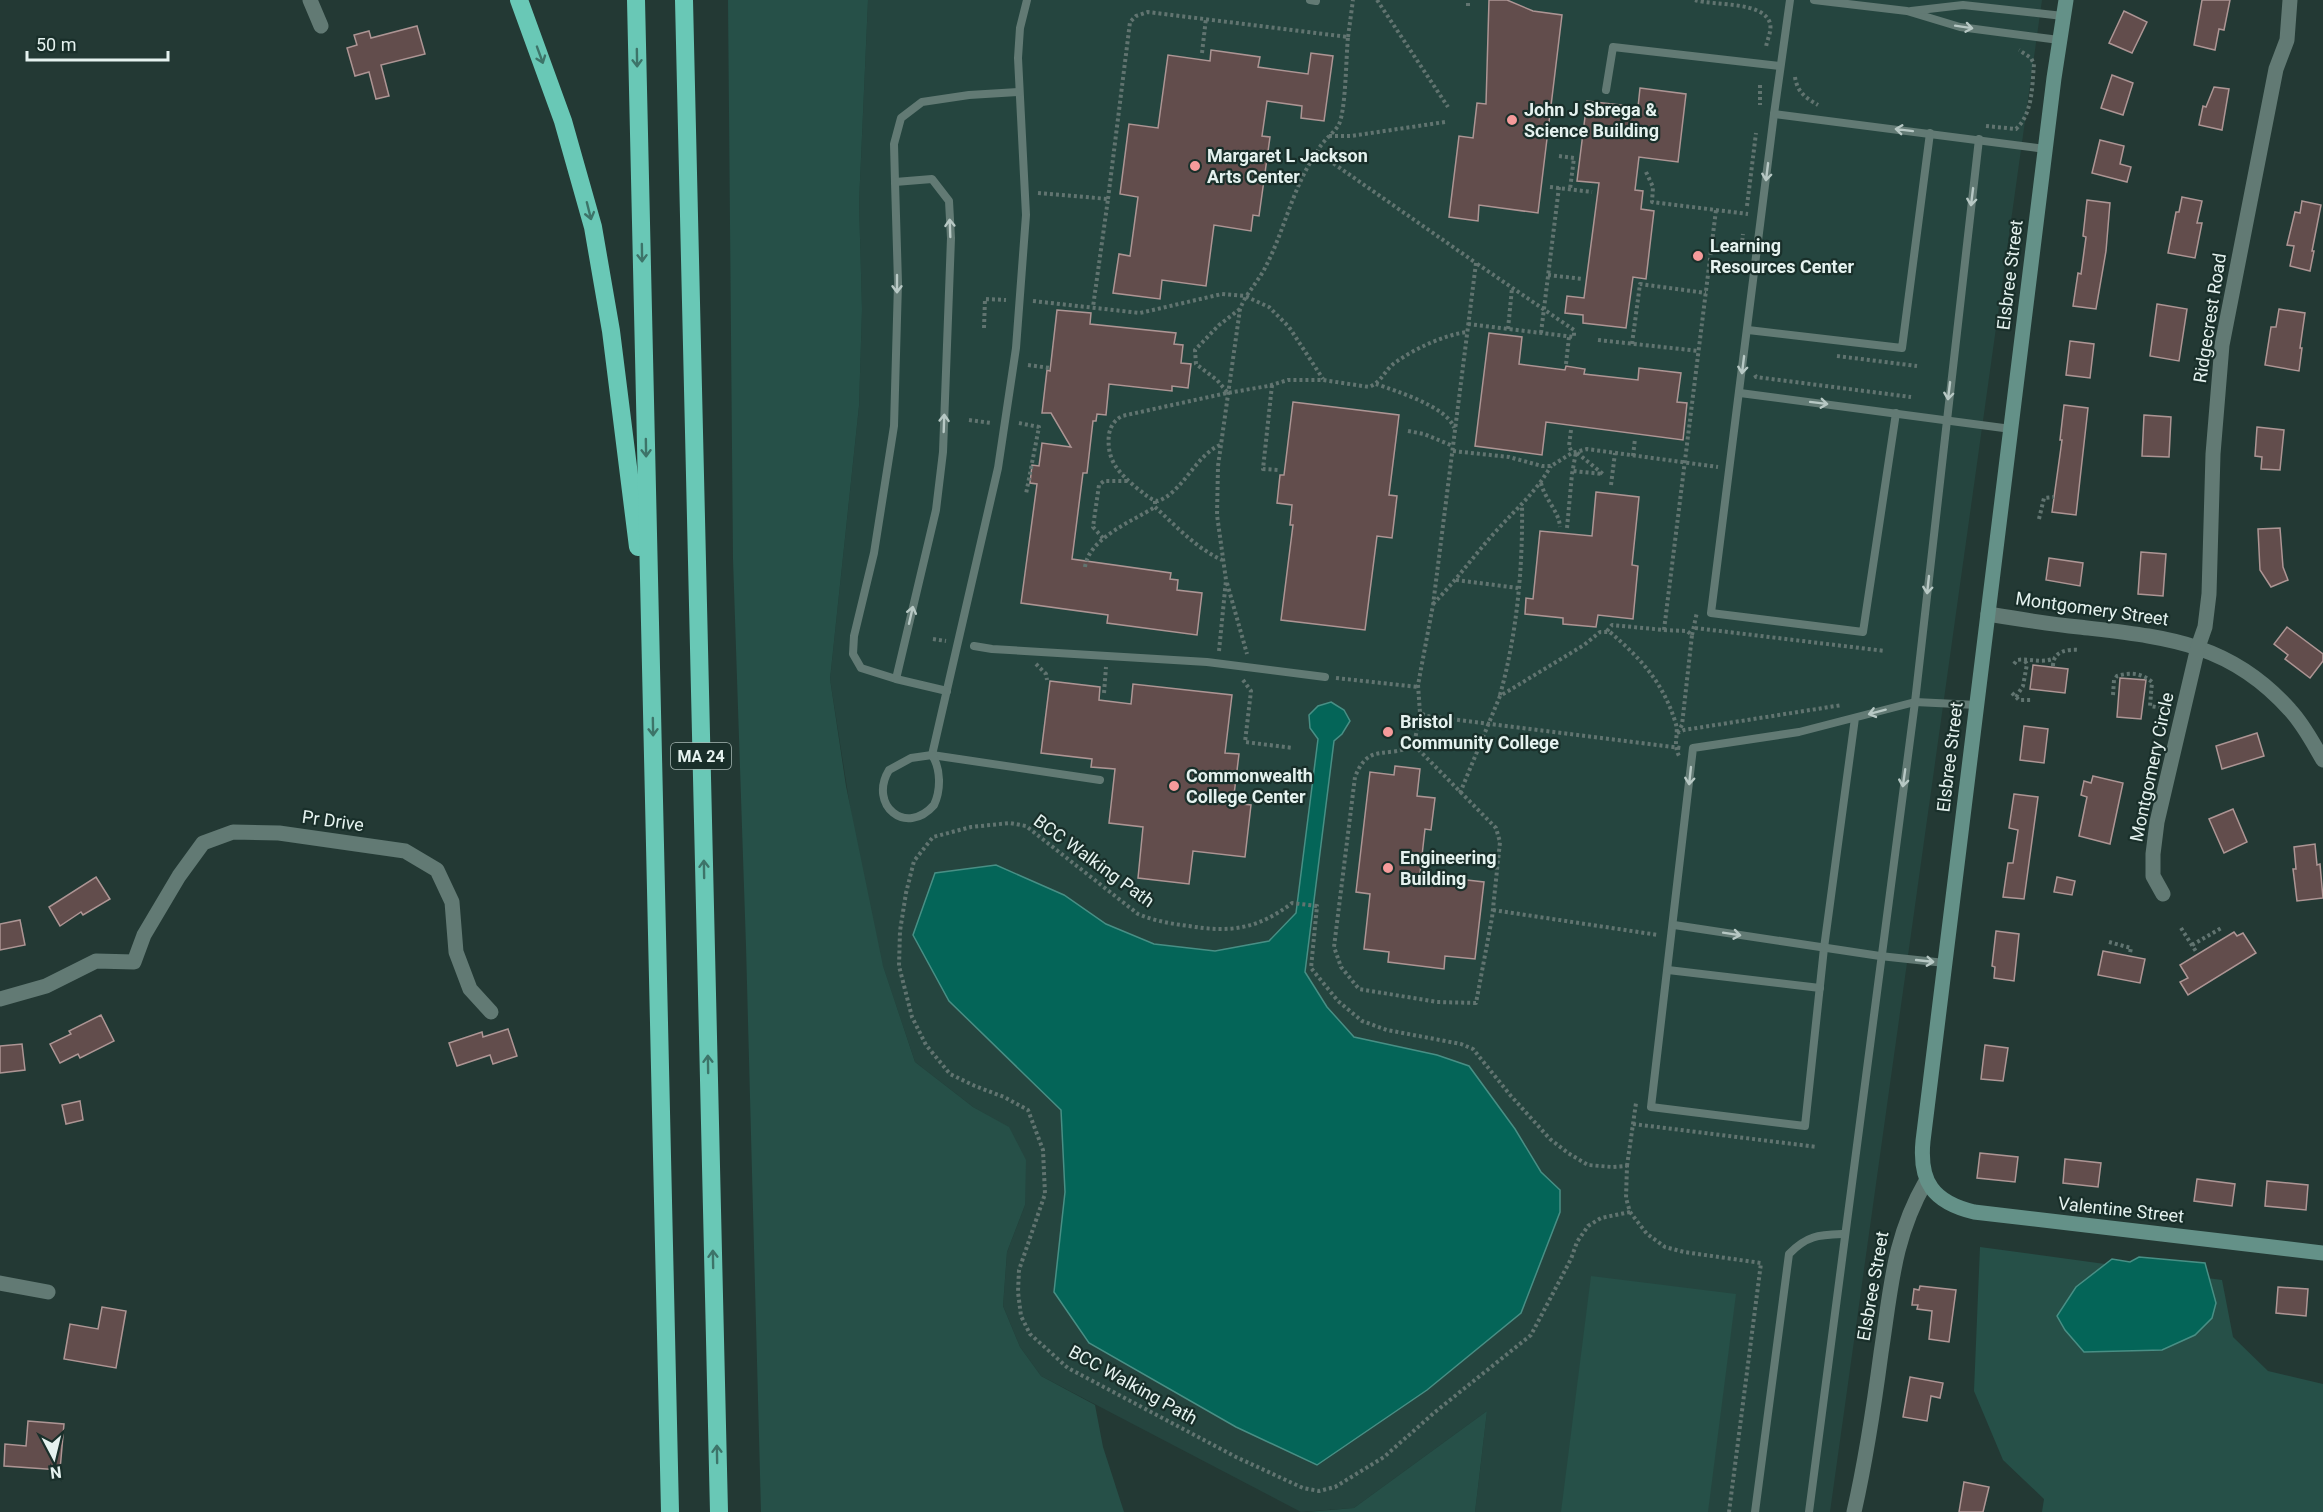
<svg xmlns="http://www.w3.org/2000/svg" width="2323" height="1512" font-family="Roboto,sans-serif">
	<rect width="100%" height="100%" fill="#233934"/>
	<polygon fill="#25453f" points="868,0 2042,0 1830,1512 1475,1512 1487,1411 1354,1508 1301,1512 1041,1376 1020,1347 1003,1306 1007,1252 1025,1205 1008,1127 973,1107 915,1062 868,922 830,679 859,406 862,309 859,203"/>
	<g fill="#265048">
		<polygon points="728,0 868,0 859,203 862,309 859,406 830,679 846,786 883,966 915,1062 973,1107 1009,1127 1026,1160 1025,1205 1007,1252 1003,1306 1020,1347 1041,1376 1095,1405 1103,1447 1124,1512 761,1512 746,946 733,559"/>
		<polygon points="1980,1247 2222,1280 2233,1337 2268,1371 2323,1384 2323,1512 2042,1512 2044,1499 2003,1460 1974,1391"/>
		<polygon points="1591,1276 1736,1294 1708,1512 1561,1512"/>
		<polygon points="1487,1411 1475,1512 1307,1512 1354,1508"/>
	</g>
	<g fill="#046558" stroke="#488f85" stroke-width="1.5">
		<polygon points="1331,702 1344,710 1350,721 1342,734 1334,741 1305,972 1327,1007 1354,1037 1437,1055 1469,1066 1515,1129 1541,1172 1560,1190 1560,1212 1521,1313 1427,1390 1317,1465 1236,1427 1089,1343 1054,1292 1065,1192 1061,1110 949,1001 913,935 935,873 996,865 1064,895 1106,924 1154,944 1215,951 1269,941 1296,913 1318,739 1310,728 1309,715 1318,706"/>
		<polygon points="2139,1257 2205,1263 2216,1303 2212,1318 2195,1335 2162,1350 2084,1352 2065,1330 2057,1316 2076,1287 2112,1259 2130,1262"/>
	</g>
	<g fill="#624d4c" stroke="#ad9594" stroke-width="1.5">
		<polygon points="1489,0 1507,0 1533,11 1562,15 1538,213 1479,205 1478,221 1449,217 1459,136 1473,138 1477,103 1486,104"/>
		<polygon points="2202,0 2230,0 2224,30 2219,29 2215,50 2194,45"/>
		<polygon points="2124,11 2147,22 2132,53 2109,43"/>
		<polygon points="417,26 425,54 381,65 389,96 376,99 369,72 355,76 347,48 357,45 354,35 369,31 371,38"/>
		<polygon points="1211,50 1260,57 1258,67 1308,74 1311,53 1333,56 1324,121 1301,118 1302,106 1267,101 1262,136 1270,137 1259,216 1253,215 1251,231 1214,225 1206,286 1162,280 1160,299 1113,293 1119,254 1130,256 1138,197 1120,194 1129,124 1158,128 1168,55 1210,61"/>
		<polygon points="2112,75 2133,83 2123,115 2101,108"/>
		<polygon points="2214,87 2229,89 2222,130 2199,125 2203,106 2206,107"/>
		<polygon points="1640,88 1686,94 1678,162 1639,157 1635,190 1643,191 1641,209 1654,211 1646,279 1633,277 1626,328 1583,323 1583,315 1565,313 1567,296 1584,298 1599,183 1577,181 1587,101 1638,107"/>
		<polygon points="2100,140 2124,146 2120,164 2131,167 2127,182 2092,173"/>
		<polygon points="2182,197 2202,201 2197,223 2202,223 2195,258 2168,253 2176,212 2179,212"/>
		<polygon points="2087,200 2110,203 2106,251 2096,309 2073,306 2078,273 2081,274 2086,237 2083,236"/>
		<polygon points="2302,201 2321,205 2312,251 2314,251 2310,271 2290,266 2294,246 2287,245 2295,212 2300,213"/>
		<polygon points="2157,304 2187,309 2179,361 2150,356"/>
		<polygon points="2279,309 2305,313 2300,348 2302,348 2299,371 2265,365 2271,327 2276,327"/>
		<polygon points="1057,310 1091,313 1090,324 1176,333 1174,344 1183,345 1181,363 1191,364 1188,388 1172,386 1172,391 1109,384 1106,415 1097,414 1096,421 1093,421 1087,473 1083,473 1072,559 1171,573 1170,579 1178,580 1177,590 1202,593 1197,635 1107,623 1108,615 1021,603 1037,484 1030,483 1032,465 1039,466 1042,443 1071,447 1051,413 1042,413 1047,370 1050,371"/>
		<polygon points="1489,333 1522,337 1519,364 1565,370 1566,366 1585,369 1584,374 1638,380 1639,368 1681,373 1677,402 1687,403 1683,440 1546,422 1542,455 1475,446"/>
		<polygon points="2070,341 2094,344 2090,378 2066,375"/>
		<polygon points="1293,402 1399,415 1389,495 1397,496 1392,538 1377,536 1365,630 1281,620 1293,525 1290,525 1292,505 1277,503 1280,475 1284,475"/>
		<polygon points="2064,405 2088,408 2076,515 2052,512 2062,440 2060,440"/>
		<polygon points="2144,415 2171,417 2169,457 2142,456"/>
		<polygon points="2257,427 2284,430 2280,470 2261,469 2262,457 2255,456"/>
		<polygon points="1596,492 1639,497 1632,565 1638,566 1633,619 1598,615 1596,627 1563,624 1563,618 1525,614 1526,598 1533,599 1540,531 1592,536"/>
		<polygon points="2280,528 2283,567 2288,580 2271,587 2260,570 2258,529"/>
		<polygon points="2141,552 2166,554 2163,596 2138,594"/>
		<polygon points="2049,558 2083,563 2080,586 2046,580"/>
		<polygon points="2287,627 2323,654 2323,661 2310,678 2285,659 2288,655 2274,644"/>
		<polygon points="2033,665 2068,669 2065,693 2030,689"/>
		<polygon points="2120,678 2146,680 2141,719 2117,717"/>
		<polygon points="1050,681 1100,687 1099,700 1131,704 1133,684 1232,695 1225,753 1239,754 1233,803 1251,805 1245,857 1193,851 1189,884 1138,878 1143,827 1109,823 1115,769 1091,767 1092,759 1041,753"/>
		<polygon points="2024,726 2048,729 2044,763 2020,760"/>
		<polygon points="2257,733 2264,756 2222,769 2216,746"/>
		<polygon points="1395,766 1420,769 1417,796 1435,798 1431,830 1425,829 1419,882 1449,886 1450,878 1484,882 1475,959 1445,956 1444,969 1388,962 1389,952 1364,949 1370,894 1356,892 1370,772 1394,775"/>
		<polygon points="2093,776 2123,783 2110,844 2079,836 2087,797 2081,795 2084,781 2091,783"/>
		<polygon points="2014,794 2038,797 2024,899 2003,897 2008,863 2013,863 2018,830 2009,828"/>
		<polygon points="2233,809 2247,842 2224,853 2209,819"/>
		<polygon points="2315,844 2317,865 2320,864 2323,898 2297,901 2293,869 2296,869 2294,847"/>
		<polygon points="96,877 110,899 83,915 81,912 60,926 49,907"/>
		<polygon points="2057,877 2075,881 2072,895 2054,892"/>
		<polygon points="20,920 25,945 0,950 0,924"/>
		<polygon points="1996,931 2019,934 2014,981 1994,978 1995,967 1992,966"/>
		<polygon points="2234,932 2237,936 2243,933 2256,953 2188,995 2180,982 2188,978 2180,965"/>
		<polygon points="2103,951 2145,959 2140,983 2098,975"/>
		<polygon points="101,1015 114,1041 80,1058 78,1054 60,1063 50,1044 71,1034 69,1031"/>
		<polygon points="508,1029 517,1056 493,1064 490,1055 457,1066 449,1043 482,1032 483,1037"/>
		<polygon points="22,1044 25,1070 0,1073 0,1046"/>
		<polygon points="1985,1045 2008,1048 2003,1081 1981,1079"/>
		<polygon points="80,1101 83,1120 66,1124 62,1105"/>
		<polygon points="1980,1153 2018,1157 2015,1182 1977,1178"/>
		<polygon points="2065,1159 2101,1163 2098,1187 2063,1183"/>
		<polygon points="2197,1179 2235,1184 2232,1206 2194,1201"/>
		<polygon points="2267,1181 2308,1185 2306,1210 2265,1206"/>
		<polygon points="1920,1286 1956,1290 1949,1342 1929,1339 1932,1311 1917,1309 1918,1305 1912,1305 1914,1289 1919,1290"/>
		<polygon points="2278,1287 2308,1289 2306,1316 2276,1313"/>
		<polygon points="102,1307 126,1311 116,1368 64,1359 70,1324 98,1329"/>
		<polygon points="1910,1377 1943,1383 1940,1398 1931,1396 1927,1421 1903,1417"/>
		<polygon points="28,1421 64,1424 60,1470 4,1466 5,1444 26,1446"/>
		<polygon points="1964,1482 1989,1487 1983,1512 1959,1512"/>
	</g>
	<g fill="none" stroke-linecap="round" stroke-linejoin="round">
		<g stroke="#617470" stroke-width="4" stroke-dasharray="3 3" stroke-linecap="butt">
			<polyline points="1377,0 1448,107"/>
			<path d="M 1695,0 C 1715,6 1763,1 1770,23 C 1772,31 1767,40 1766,47"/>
			<polyline points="1468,6 1468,0"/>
			<polyline points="1348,37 1353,0"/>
			<polyline points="1202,53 1206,18"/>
			<path d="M 1795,77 C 1797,92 1806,98 1818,105"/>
			<polyline points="1760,85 1760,105"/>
			<path d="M 1986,126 L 2016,129 C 2033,113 2032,86 2034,64 L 2031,58 L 2019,50"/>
			<polyline points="1329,136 1351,136 1445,122"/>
			<polyline points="1559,156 1574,158 1570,189"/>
			<polyline points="1646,172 1653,187 1652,202 1748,214"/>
			<polyline points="1550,187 1592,192"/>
			<polyline points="1038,193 1108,199 1093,307"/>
			<path d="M 1108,199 L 1130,22 L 1136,16 L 1148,12 L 1348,37 C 1346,55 1346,114 1338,126 C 1331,136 1322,141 1317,152"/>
			<polyline points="1747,206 1756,133"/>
			<polyline points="1741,253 1743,234"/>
			<polyline points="1548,275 1583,279"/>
			<polyline points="1033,301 1140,313 1222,294 1245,296 1269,307 1289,327 1323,379"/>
			<polyline points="1468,324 1574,337 1574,330 1476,263"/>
			<polyline points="984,328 985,299 1006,300"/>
			<polyline points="1508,329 1512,288"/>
			<polyline points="1541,333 1559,187"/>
			<polyline points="1598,340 1699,351"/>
			<polyline points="1632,344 1640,284 1706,293"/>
			<polyline points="1837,356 1917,366"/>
			<polyline points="1566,364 1569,337"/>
			<polyline points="1028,365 1050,368"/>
			<polyline points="1755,375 1756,377 1911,397"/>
			<path d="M 1376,384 C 1396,391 1448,407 1454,428"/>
			<polyline points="1272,385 1263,469 1279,470"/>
			<polyline points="1227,392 1217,380 1196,364 1195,350 1219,325 1240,309"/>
			<polyline points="969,420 991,423"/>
			<polyline points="1019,423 1039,427 1026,494"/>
			<polyline points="1571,430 1569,446 1572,453"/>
			<polyline points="1408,431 1424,434 1453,446"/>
			<path d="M 1220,445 C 1195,456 1183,492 1158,501 C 1150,500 1145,494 1138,489 C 1119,473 1106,461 1109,434 C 1111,425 1114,421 1122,416 L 1227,393 L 1268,386 L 1288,380 L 1323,380 L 1369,387 C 1382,382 1385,369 1396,362 C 1416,348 1444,335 1467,332"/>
			<polyline points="1453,451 1509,457 1542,466 1551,466 1572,453 1587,449 1718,467"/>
			<polyline points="1633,456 1635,439"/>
			<path d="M 1541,483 C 1545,500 1559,511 1560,527"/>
			<polyline points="1611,485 1615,453"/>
			<path d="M 1155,501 L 1155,507 C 1176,526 1196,548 1222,560"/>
			<polyline points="2039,519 2044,498 2054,497"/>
			<polyline points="1567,528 1572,474 1576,452 1603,474 1573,471"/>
			<polyline points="1103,538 1093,527 1099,485 1104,481 1128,481"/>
			<path d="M 1085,567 C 1089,538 1131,522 1155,507"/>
			<polyline points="1456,580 1518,588"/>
			<polyline points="1227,583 1247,654"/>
			<path d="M 1433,604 C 1456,581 1475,554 1497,530 C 1518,507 1535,493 1551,466"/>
			<polyline points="1695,628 1885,651"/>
			<polyline points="1664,630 1687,631 1692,635 1682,725 1678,732"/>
			<polyline points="1607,631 1612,625 1664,630 1716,210"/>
			<polyline points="1692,635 1697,612"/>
			<polyline points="933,639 946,641"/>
			<path d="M 1219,651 L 1226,580 L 1217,515 L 1218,466 L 1240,309 C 1246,293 1259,281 1266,266 C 1285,229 1293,186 1317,152 L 1476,263 L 1433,605 L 1418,685 L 1420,713 L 1427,716 L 1681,748"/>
			<polyline points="1036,664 1046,674 1047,680"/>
			<path d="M 2014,664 L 2017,660 C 2031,658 2041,664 2055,658"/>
			<path d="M 2053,666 C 2053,651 2067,649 2079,650"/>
			<polyline points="1336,678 1418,687"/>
			<polyline points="1243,680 1251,691 1245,742 1293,748"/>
			<polyline points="1104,693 1106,667"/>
			<polyline points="2012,693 2019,700 2032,700"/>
			<path d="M 1500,695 C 1517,634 1523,567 1522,504"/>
			<path d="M 2113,695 L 2114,680 L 2117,676 C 2130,672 2142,673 2152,682 L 2150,706 L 2169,709"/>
			<polyline points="2016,697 2023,686 2027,664 2025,661"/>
			<polyline points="1677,733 1684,730 1842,705"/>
			<path d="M 1414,745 L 1496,828 L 1500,842 L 1492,918 L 1476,1003 L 1437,1002 L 1359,989 L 1341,967 L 1334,947 L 1355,777 C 1369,741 1387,760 1414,745 L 1420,713"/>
			<path d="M 1460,793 L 1500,696 L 1584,645 L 1600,632 L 1610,632 C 1641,659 1662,681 1675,721 C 1680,735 1672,742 1679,756"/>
			<polyline points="1493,910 1658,935"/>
			<polyline points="2181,928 2197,953"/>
			<polyline points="2109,942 2131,948 2130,953"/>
			<polyline points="2192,945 2223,927"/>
			<polyline points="1633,1124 1817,1147"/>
			<polyline points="1627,1166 1636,1103"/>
			<path d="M 1630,1212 L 1601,1218 L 1588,1226 L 1577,1242 L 1571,1259 L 1531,1335 L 1435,1412 L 1384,1457 L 1335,1487 L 1319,1491 L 1303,1488 L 1236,1457 L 1068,1368 L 1030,1334 L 1021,1316 L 1018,1292 L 1019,1270 L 1045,1194 L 1043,1150 L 1028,1110 L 1004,1097 L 975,1086 L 950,1074 L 926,1045 L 912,1017 L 899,966 L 900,931 L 906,893 L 914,861 L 933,837 L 971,827 L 1010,823 L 1026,826 L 1138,914 C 1155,921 1172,924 1189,926 C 1230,933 1258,929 1292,903 L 1317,906 L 1311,968 L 1338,1001 L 1362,1021 L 1387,1030 L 1461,1044 L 1473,1049 L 1511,1096 L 1550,1139 L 1568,1153 L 1588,1165 L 1612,1167 L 1627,1166 L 1626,1198 L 1630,1212 L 1647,1234 L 1665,1247 L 1684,1252 L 1761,1263 L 1729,1512"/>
		</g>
		<g stroke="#627a74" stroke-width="8">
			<polyline points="1027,0 1020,28 1018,58 1026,215 1016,348 998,468 932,755 1100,780"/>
			<polyline points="1310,0 1316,1"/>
			<polyline points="1790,0 1774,114 1711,613 1863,632 1896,413"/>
			<polyline points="1814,0 1907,11 1960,27 2059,40"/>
			<polyline points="1911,11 1963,5 2063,16"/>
			<polyline points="1606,90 1613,47 1780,66"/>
			<polyline points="1774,114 2045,149"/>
			<polyline points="895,182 894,144 901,118 922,102 969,95 1019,92"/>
			<polyline points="1748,330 1902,348 1930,133"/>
			<polyline points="1740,393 2011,429"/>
			<polyline points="974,646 992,649 1207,662 1325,677"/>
			<polyline points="896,679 861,668 853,654 854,636 874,553 894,426 898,283 895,182 932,179 949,201 951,238 943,452 936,510 896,679 947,691"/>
			<polyline points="1855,718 1824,948 1805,1126 1651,1107 1693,748 1799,732 1915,702 1977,705"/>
			<path d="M 932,755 C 941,769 941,790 934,805 C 906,837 868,805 889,770 L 911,758 Z"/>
			<polyline points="1674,925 1880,956 1945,963"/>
			<polyline points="1668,970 1820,988"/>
			<path d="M 1755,1512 L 1789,1254 C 1807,1235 1819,1235 1844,1234"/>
			<polyline points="1809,1512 1915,702 1979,139"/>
		</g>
		<g stroke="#627a74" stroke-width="15">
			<polyline points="310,0 321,26"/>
			<path d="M 1988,614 C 2018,619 2048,624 2079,627 C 2163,637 2229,641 2290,710 C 2304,725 2313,743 2323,760"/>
			<polyline points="2163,894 2153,876 2153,854 2157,822 2198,647 2205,627 2209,594 2213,454 2222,345 2276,69 2287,40 2290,0"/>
			<polyline points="0,999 46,986 96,961 134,962 144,935 179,876 203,843 233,832 279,833 405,851 437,870 452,902 456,952 470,989 491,1012"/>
			<polyline points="0,1283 48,1292"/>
			<path d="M 1854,1512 C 1866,1459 1874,1406 1881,1353 C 1891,1289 1893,1238 1926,1181"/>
		</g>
		<path stroke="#649188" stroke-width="15" d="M 2066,0 L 2054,78 L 1923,1141 C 1919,1182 1933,1202 1974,1212 L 2323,1253"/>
		<g stroke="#69c8b6" stroke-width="18">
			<polyline points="519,0 563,121 593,227 611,331 638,547"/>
			<polyline points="636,0 670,1512"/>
			<polyline points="684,0 719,1512"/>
		</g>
	</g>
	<defs><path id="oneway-shaft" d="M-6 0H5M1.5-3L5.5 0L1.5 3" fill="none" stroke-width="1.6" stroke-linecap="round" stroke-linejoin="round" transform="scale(1.5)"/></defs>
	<g stroke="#b7c8c4">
		<use href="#oneway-shaft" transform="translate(1964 27) rotate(9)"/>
		<use href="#oneway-shaft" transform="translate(1904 130) rotate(-173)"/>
		<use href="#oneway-shaft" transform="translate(1767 172) rotate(97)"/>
		<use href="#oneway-shaft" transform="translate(1972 197) rotate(97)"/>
		<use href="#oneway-shaft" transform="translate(950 228) rotate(-92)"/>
		<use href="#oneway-shaft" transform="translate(897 284) rotate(90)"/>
		<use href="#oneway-shaft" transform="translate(1743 365) rotate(97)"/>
		<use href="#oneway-shaft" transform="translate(1949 391) rotate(97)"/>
		<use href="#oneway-shaft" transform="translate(1819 403) rotate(7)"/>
		<use href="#oneway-shaft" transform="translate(944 423) rotate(-88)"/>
		<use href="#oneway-shaft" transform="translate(1928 585) rotate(96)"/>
		<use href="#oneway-shaft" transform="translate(911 615) rotate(-77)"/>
		<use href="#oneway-shaft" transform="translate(1877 712) rotate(165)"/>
		<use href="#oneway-shaft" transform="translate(1690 776) rotate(96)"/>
		<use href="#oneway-shaft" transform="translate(1904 778) rotate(98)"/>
		<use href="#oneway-shaft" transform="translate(1732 934) rotate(9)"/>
		<use href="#oneway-shaft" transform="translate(1925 961) rotate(6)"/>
	</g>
	<g stroke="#3d7469">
		<use href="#oneway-shaft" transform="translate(540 55) rotate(70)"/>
		<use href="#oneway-shaft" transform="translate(637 58) rotate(89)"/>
		<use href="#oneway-shaft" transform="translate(589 211) rotate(76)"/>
		<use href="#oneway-shaft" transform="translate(642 253) rotate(89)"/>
		<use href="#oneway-shaft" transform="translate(646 448) rotate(89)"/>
		<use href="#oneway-shaft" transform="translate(653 727) rotate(89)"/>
		<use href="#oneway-shaft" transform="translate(704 869) rotate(-91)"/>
		<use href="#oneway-shaft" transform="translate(708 1064) rotate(-91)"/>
		<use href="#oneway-shaft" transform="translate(713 1259) rotate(-91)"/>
		<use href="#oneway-shaft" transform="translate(717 1454) rotate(-91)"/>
	</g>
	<g fill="#f59b9b" stroke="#192f2a" stroke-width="2">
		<circle cx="1512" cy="120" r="6"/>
		<circle cx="1195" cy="166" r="6"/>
		<circle cx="1698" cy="256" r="6"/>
		<circle cx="1388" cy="732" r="6"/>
		<circle cx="1174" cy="786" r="6"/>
		<circle cx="1388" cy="868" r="6"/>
	</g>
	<g text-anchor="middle" stroke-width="4.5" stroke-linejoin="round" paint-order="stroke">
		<rect fill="#192f2a" stroke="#a8b8b4" stroke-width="1.5" x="671" y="743" width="60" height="26" rx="4.5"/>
		<g font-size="16" font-weight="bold" fill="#e5f2ef">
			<text x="701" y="762">MA 24</text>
		</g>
		<g font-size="18" font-weight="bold" fill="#e5f2ef" stroke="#192f2a" text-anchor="start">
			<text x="1524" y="116">John J Sbrega &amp;<tspan x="1524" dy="21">Science Building</tspan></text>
			<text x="1207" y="162">Margaret L Jackson<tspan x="1207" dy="21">Arts Center</tspan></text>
			<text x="1710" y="252">Learning<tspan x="1710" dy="21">Resources Center</tspan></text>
			<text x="1400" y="728">Bristol<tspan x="1400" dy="21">Community College</tspan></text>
			<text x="1186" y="782">Commonwealth<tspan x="1186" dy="21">College Center</tspan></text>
			<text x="1400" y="864">Engineering<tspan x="1400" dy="21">Building</tspan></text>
		</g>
		<g font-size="18" fill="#e5f2ef" stroke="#192f2a">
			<text transform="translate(2010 275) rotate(-83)" y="6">Elsbree Street</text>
			<text transform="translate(2210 318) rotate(-81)" y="6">Ridgecrest Road</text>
			<text transform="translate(2092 609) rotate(8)" y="6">Montgomery Street</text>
			<text transform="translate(1950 757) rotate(-83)" y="6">Elsbree Street</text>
			<text transform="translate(2152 767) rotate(-78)" y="6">Montgomery Circle</text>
			<text transform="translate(333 821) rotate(8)" y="6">Pr Drive</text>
			<text transform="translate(1094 861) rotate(36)" y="6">BCC Walking Path</text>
			<text transform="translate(2121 1210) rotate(6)" y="6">Valentine Street</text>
			<text transform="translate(1873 1286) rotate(-80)" y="6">Elsbree Street</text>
			<text transform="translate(1133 1385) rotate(29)" y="6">BCC Walking Path</text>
		</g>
	</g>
	<g transform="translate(54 1458) rotate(173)" stroke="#192f2a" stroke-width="4.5" paint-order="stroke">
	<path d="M0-4.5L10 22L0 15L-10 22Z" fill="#e5f2ef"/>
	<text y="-9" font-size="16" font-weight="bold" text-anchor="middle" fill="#e5f2ef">N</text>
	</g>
	<path d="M27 51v9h141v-9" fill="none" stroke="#e5f2ef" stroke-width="3"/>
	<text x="36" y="51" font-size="18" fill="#e5f2ef" stroke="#192f2a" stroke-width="4.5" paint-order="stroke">50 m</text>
</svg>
